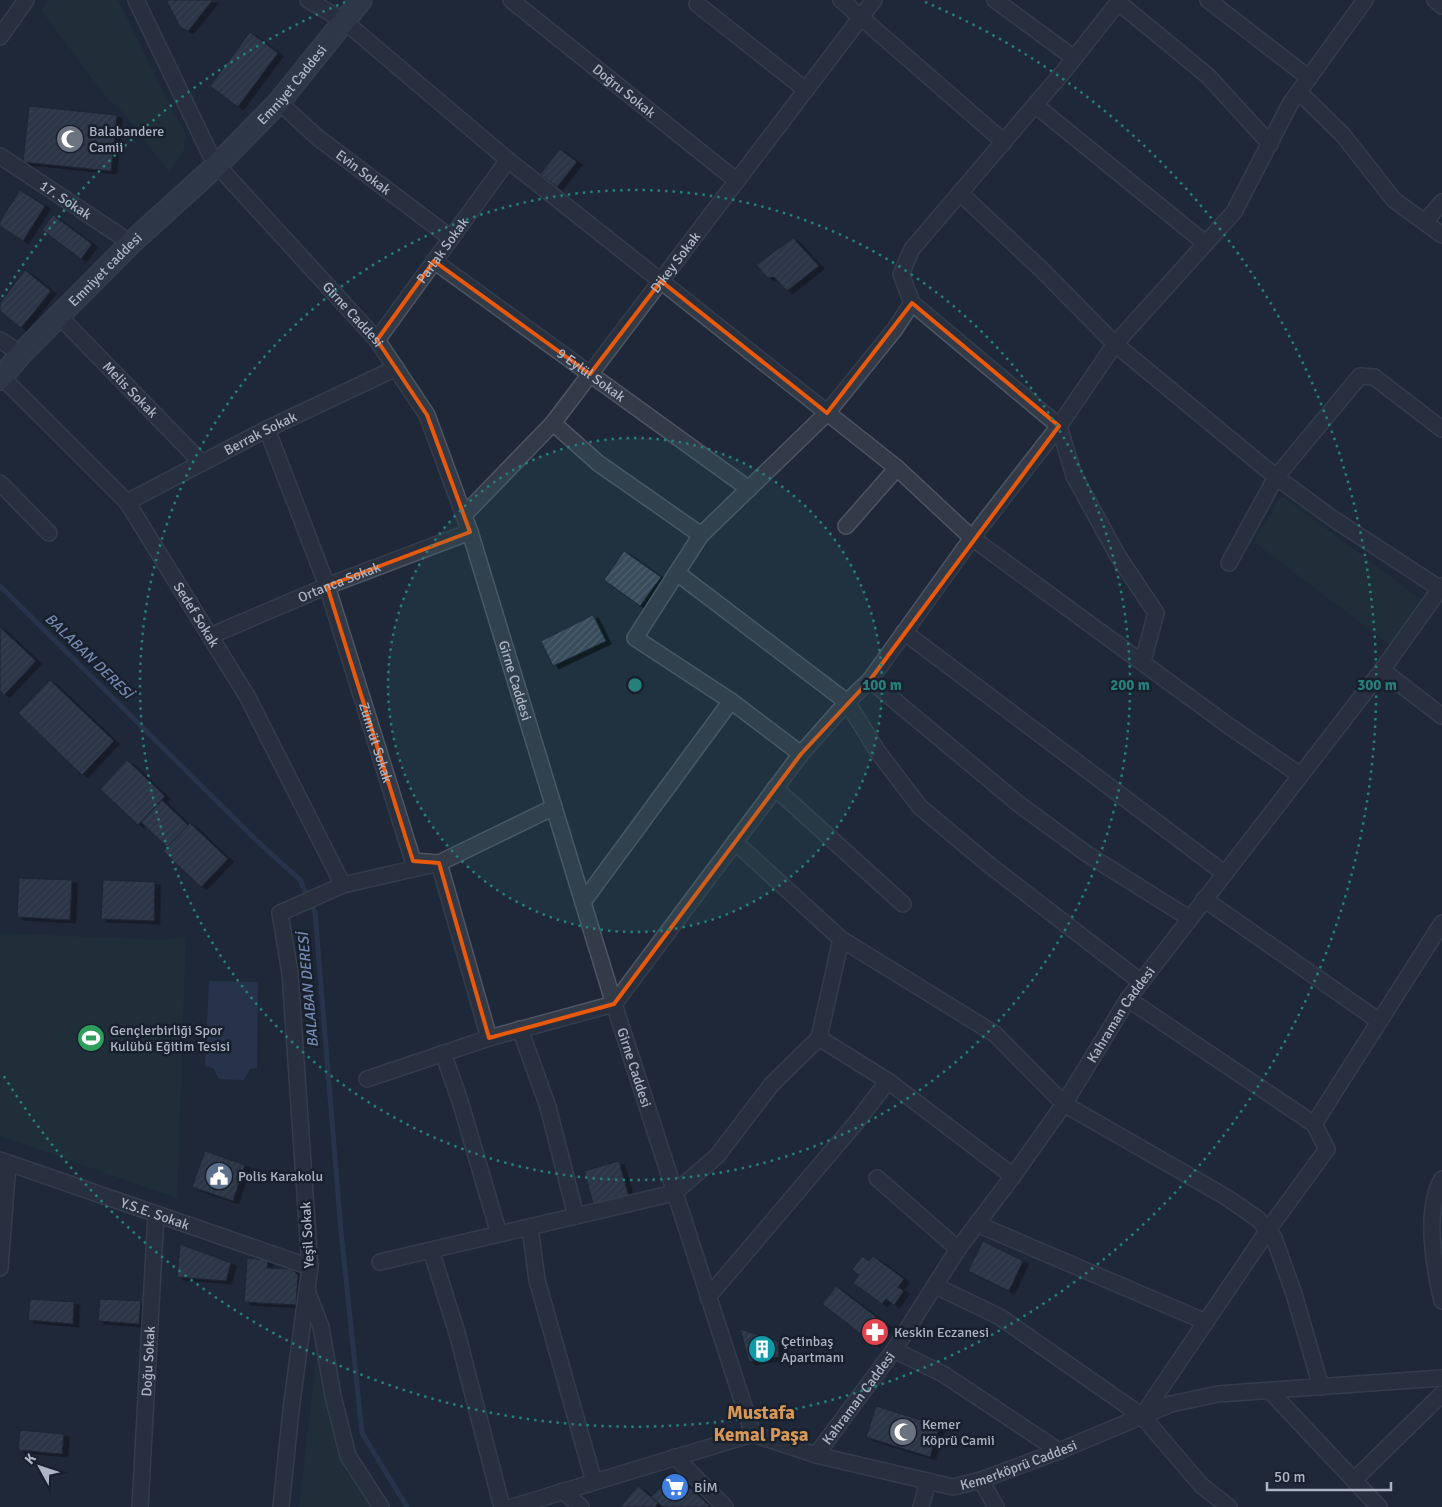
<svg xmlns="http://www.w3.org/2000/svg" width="1442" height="1507" font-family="Signika,sans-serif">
	<defs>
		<pattern id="building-hatch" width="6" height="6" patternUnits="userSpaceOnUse" patternTransform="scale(1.25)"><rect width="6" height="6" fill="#3b4658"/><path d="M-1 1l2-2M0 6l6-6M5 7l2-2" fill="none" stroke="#555e6e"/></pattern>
		<filter id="shadow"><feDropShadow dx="5.5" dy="3" stdDeviation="0" flood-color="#0009"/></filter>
	</defs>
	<rect width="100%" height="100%" fill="#1f2838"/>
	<g fill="#213539">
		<polygon points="49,0 118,0 175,116 186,133 184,149 169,172 124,113 106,97 41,10"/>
		<polygon points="1284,497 1423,601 1391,646 1254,542 1279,499"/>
		<polygon points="0,933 164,940 186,937 177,1198 0,1136"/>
		<polygon points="317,1352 344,1469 373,1507 299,1507"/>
	</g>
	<polygon fill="#324260" points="209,981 258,982 257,1068 250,1069 244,1080 219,1079 213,1068 205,1066"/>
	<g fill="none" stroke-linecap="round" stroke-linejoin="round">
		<polyline stroke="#324260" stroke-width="5" points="0,586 255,839 300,880 315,912 341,1231 362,1433 407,1507"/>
	</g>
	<g fill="url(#building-hatch)" stroke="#1a212f" filter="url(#shadow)">
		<polygon points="166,0 213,0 188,31 180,27"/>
		<polygon points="250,32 278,53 238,107 210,86"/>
		<polygon points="29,106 117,115 111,171 23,162"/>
		<polygon points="560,149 577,162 557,187 540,174"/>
		<polygon points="20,190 45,206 23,241 0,226 0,221"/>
		<polygon points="53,215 92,244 81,259 42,230"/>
		<polygon points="793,238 819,266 787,291 774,277 768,278 756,265"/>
		<polygon points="25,270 51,291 21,328 0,311 0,303"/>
		<polygon points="624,551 661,577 640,606 604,580"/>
		<polygon points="593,615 606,641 553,666 541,641"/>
		<polygon points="0,627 36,661 4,695 0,691"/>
		<polygon points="50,680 114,741 82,775 18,713"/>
		<polygon points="127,760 165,796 138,825 100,789"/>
		<polygon points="162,800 188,825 167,847 141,822"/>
		<polygon points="190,823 228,859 201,887 163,851"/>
		<polygon points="19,878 72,880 70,920 17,917"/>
		<polygon points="103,880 155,882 154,921 101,919"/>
		<polygon points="205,1151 245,1165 233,1201 192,1187"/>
		<polygon points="619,1161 629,1197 594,1207 584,1171"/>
		<polygon points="983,1241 1023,1261 1009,1291 968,1271"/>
		<polygon points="180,1244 231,1263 226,1281 177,1277"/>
		<polygon points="862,1256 869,1261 873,1256 904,1279 898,1287 904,1291 894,1305 886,1299 882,1304 853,1283 859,1275 852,1270"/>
		<polygon points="247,1258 268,1260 267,1268 292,1269 298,1275 296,1305 244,1302"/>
		<polygon points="836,1286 888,1326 874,1344 822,1304"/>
		<polygon points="30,1299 74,1302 73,1324 28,1320"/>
		<polygon points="100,1299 141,1301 139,1324 98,1321"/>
		<polygon points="740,1329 778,1341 779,1357 749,1362"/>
		<polygon points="876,1406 940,1426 930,1457 866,1437"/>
		<polygon points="20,1430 64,1434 62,1454 18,1450"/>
		<polygon points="677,1476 711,1507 663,1507 651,1497 662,1486 665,1488"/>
		<polygon points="638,1486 658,1503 655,1507 620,1507"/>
	</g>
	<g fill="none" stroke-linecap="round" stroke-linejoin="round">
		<g stroke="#4d5563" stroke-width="18">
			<g id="street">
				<path id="s1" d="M 136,0 L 210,154 L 217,165 L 377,340 L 427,415 L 470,532 L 614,1004 L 753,1434"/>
				<polyline points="308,0 344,21 508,160 897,468 972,538 1229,726 1300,775"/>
				<path id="s2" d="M 511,0 L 737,181"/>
				<polyline points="841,0 1004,142"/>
				<polyline points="995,0 1074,58"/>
				<polyline points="1208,0 1309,78"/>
				<polyline points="1435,0 1442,6"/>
				<polyline points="1118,2 1208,76 1270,144"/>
				<polyline points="697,4 806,90"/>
				<polyline points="0,37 26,0"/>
				<polyline points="1299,92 1343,135 1394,200 1442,235"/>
				<path id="s3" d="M 279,102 L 317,137 L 451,238"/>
				<polyline points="1035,105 1205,243"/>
				<path id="s4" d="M 0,156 L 131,243"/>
				<polyline points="960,193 1041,269 1115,344 1276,477 1332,518 1439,588"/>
				<polyline points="1425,222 1442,202"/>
				<path id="s5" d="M 434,261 L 749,489"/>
				<polyline points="912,303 1059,426 1074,476 1118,556 1156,613 1143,661"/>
				<path id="s6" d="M 60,317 L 202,463"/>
				<polyline points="0,340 21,354"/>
				<path id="s7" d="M 377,340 L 508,160"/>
				<path id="s8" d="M 2,377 L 127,502 L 247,696 L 343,885"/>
				<polyline points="553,423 598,463 701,535"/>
				<path id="s9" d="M 267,429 L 327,586 L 413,861 L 439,863 L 489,1038"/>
				<polyline points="0,483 49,533"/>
				<path id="s10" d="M 127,502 L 267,429 L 396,368"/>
				<path id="s11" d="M 464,515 L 553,423 L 874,0"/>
				<polyline points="846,526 897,468"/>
				<polyline points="1229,563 1276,477 1360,376 1374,377 1442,429"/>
				<polyline points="677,573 847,702 878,752 920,807 988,864 1141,982"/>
				<polyline points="904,632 1224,873"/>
				<path id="s12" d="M 210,636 L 327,586 L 470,532"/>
				<polyline points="1382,670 1442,716"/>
				<polyline points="870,680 1020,805 1087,854 1189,918"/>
				<polyline points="801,754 731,701 635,638 701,535 827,413 895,329 912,303 901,274 912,249 1064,71 1120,0"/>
				<polyline points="775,788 903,904"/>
				<polyline points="735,842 841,939 995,1034 1064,1104 1226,1197 1258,1219 1274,1238 1294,1294 1321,1387"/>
				<polyline points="1204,899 1379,1021"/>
				<polyline points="583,902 731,701"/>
				<polyline points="1128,999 1314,1124"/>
				<polyline points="520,1029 548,1107 576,1216"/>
				<polyline points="819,1038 888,1081 1013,1176"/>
				<polyline points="443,1053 460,1101 499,1234"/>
				<polyline points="367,1079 489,1038 614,1004 801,754 847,702 870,680 972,538 1059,426 1115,344 1234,212 1290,104 1365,0"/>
				<path id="s13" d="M 0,1160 L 310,1267"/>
				<polyline points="877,1178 958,1249"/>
				<path d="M 1442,1179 C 1424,1209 1434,1268 1442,1301"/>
				<polyline points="977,1224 1206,1322"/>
				<polyline points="530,1227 537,1280 594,1482"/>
				<polyline points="431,1250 457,1333 502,1507"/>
				<polyline points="380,1262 674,1193 717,1156 772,1084 819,1038 841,939"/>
				<polyline points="0,1268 8,1163"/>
				<polyline points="936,1286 1000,1317 1142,1416 1202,1486 1229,1507"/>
				<polyline points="308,1293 321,1327 333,1396 348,1456 381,1507"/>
				<polyline points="708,1297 855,1124 888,1081"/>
				<polyline points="894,1350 943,1374 1059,1451"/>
				<polyline points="1269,1390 1379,1507"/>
				<polyline points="1142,1416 1268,1230 1327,1149 1314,1124 1442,923"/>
				<path id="s14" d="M 816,1455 L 894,1350 L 958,1249 L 1013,1176 L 1064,1104 L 1128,999 L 1382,670 L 1442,586"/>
				<polyline points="675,1457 725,1507"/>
				<polyline points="981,1480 996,1507"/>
				<polyline points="1354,1480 1442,1394"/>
				<polyline points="563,1491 581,1507"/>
				<path id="s15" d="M 140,1507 L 156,1214"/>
				<polyline points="281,1507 291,1410 310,1267 290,973 280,913 343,885 439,863 554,807"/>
				<path id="s16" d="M 512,1507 L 753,1434 L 816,1455 L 953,1487 L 981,1480 L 1059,1451 L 1171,1404 L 1218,1394 L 1442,1378"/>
				<polyline points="921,1507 928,1481"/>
			</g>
		</g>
		<g stroke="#4d5563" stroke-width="24">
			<g id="secondary">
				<path id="s17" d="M 0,379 L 21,354 L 131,243 L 217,165 L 279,102 L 361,0"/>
			</g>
		</g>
		<use href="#street" stroke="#333a48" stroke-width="15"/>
		<use href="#secondary" stroke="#41495b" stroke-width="21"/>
	</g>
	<path d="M0 0H1442V1507H0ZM 434,261 L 590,374 L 661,281 L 827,413 L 912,303 L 1059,426 L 870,680 L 801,754 L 614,1004 L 489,1038 L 439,863 L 413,861 L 327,586 L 470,532 L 427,415 L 377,340 Z" fill="#1f2838" fill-opacity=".55" fill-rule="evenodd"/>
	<path fill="none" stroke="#e8590c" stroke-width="4" stroke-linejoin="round" d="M 434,261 L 590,374 L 661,281 L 827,413 L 912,303 L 1059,426 L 870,680 L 801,754 L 614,1004 L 489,1038 L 439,863 L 413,861 L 327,586 L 470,532 L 427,415 L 377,340 Z"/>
	<circle cx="635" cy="685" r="247" fill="#277f7b" fill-opacity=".12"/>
	<g fill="none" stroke="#277f7b" stroke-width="2.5" stroke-dasharray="2.5 5">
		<circle cx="635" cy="685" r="247"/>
		<circle cx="635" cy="685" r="495"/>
		<path d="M2 297A742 742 0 0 1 345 2M925 2A742 742 0 1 1 2 1073"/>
	</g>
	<defs>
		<g id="mosque-disc" transform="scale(1.4375)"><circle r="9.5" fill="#6b7280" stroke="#181f2d"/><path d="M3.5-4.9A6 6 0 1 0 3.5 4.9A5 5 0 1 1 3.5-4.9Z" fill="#fff"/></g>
		<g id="stadium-disc" transform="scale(1.4375)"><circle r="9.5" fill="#2e9e5b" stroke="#181f2d"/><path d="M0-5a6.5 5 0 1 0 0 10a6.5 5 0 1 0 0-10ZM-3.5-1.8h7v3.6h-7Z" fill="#fff"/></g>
		<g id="civic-disc" transform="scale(1.4375)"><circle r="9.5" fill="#5c6f8a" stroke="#181f2d"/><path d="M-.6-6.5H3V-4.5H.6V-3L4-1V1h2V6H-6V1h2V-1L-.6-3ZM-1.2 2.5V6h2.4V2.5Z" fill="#fff"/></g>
		<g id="pharmacy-disc" transform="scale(1.4375)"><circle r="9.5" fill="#e0444e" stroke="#181f2d"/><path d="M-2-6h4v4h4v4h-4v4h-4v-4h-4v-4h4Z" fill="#fff"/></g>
		<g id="building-disc" transform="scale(1.4375)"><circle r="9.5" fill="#0f9aa8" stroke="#181f2d"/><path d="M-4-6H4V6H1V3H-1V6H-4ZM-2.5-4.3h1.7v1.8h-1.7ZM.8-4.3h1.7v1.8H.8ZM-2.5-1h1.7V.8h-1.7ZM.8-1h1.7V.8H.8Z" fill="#fff"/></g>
		<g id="supermarket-disc" transform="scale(1.4375)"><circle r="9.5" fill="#3f7fe0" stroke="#181f2d"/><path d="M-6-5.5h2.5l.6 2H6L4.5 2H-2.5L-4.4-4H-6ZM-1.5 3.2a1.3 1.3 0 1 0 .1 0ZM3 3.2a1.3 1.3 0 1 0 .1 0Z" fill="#fff"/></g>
	</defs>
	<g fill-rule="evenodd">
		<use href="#mosque-disc" x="70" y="139"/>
		<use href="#stadium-disc" x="91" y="1038"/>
		<use href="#civic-disc" x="219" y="1176"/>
		<use href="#pharmacy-disc" x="875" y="1332"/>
		<use href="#building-disc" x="762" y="1349"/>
		<use href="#mosque-disc" x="903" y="1432"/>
		<use href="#supermarket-disc" x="675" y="1487"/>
	</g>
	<g text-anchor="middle" stroke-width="5" stroke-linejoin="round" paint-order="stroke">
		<g font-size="14" fill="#adb5c5" stroke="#181f2d">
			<text dy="5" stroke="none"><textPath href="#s17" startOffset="415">Emniyet Caddesi</textPath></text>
			<text dy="5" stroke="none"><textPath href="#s2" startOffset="145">Doğru Sokak</textPath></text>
			<text dy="5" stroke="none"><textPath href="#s3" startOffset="110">Evin Sokak</textPath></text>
			<text dy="5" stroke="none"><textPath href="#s4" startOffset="79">17. Sokak</textPath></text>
			<text dy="5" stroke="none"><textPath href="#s7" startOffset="111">Parlak Sokak</textPath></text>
			<text dy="5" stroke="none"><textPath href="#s11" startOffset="330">Dikey Sokak</textPath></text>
			<text dy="5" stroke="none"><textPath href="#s17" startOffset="152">Emniyet caddesi</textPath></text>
			<text dy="5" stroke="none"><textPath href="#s1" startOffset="386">Girne Caddesi</textPath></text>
			<text dy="5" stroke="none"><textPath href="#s5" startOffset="194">9 Eylül Sokak</textPath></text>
			<text dy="5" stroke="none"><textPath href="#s6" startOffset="101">Melis Sokak</textPath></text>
			<text dy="5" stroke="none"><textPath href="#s10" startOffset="150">Berrak Sokak</textPath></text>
			<text dy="5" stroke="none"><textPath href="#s12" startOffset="140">Ortanca Sokak</textPath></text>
			<text dy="5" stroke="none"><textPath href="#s8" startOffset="309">Sedef Sokak</textPath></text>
			<text dy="5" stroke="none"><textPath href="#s1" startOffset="791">Girne Caddesi</textPath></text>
			<text dy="5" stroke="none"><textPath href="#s9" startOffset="332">Zümrüt Sokak</textPath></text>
			<text dy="5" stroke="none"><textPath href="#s14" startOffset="536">Kahraman Caddesi</textPath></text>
			<text dy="5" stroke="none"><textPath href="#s1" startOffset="1196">Girne Caddesi</textPath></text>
			<text dy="5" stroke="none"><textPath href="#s13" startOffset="164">Y.S.E. Sokak</textPath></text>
			<text transform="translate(307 1235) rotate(-93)" y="5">Yeşil Sokak</text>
			<text dy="5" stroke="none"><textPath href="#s15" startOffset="146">Doğu Sokak</textPath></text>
			<text dy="5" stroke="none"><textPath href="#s14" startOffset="71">Kahraman Caddesi</textPath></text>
			<text dy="5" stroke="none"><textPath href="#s16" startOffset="528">Kemerköprü Caddesi</textPath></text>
		</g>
		<g font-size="14" fill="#adb5c5" stroke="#181f2d" text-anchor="start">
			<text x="89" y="136">Balabandere<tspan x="89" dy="16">Camii</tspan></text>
			<text x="110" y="1035">Gençlerbirliği Spor<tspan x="110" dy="16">Kulübü Eğitim Tesisi</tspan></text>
			<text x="238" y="1181">Polis Karakolu</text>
			<text x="894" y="1337">Keskin Eczanesi</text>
			<text x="781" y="1346">Çetinbaş<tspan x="781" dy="16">Apartmanı</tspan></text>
			<text x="922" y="1429">Kemer<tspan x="922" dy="16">Köprü Camii</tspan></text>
			<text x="694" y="1492">BİM</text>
		</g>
		<g font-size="15" font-style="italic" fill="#7489af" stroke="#181f2d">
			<text transform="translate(89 656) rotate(44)" y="5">BALABAN DERESİ</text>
			<text transform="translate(308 990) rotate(-95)" y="5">BALABAN DERESİ</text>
		</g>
		<g font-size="19" font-weight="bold" fill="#d69757" stroke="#181f2d">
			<text x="761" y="1419">Mustafa<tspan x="761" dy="22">Kemal Paşa</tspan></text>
		</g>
	</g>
	<circle cx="635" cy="685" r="8" fill="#277f7b" stroke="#181f2d" stroke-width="2.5"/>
	<g font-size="15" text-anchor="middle" font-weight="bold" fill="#277f7b" stroke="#181f2d" stroke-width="5" stroke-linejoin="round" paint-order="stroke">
		<text x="882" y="690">100 m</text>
		<text x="1130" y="690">200 m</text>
		<text x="1377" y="690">300 m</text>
	</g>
	<g transform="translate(40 1467) rotate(310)" stroke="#181f2d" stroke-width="4" paint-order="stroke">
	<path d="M0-4L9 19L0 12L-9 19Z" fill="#adb5c5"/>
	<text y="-8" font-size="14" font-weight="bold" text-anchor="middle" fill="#adb5c5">K</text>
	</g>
	<path d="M1267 1482v8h124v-8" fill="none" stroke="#adb5c5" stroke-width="2.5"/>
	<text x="1274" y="1482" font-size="15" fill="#adb5c5" stroke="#181f2d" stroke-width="4" paint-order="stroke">50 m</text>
</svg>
